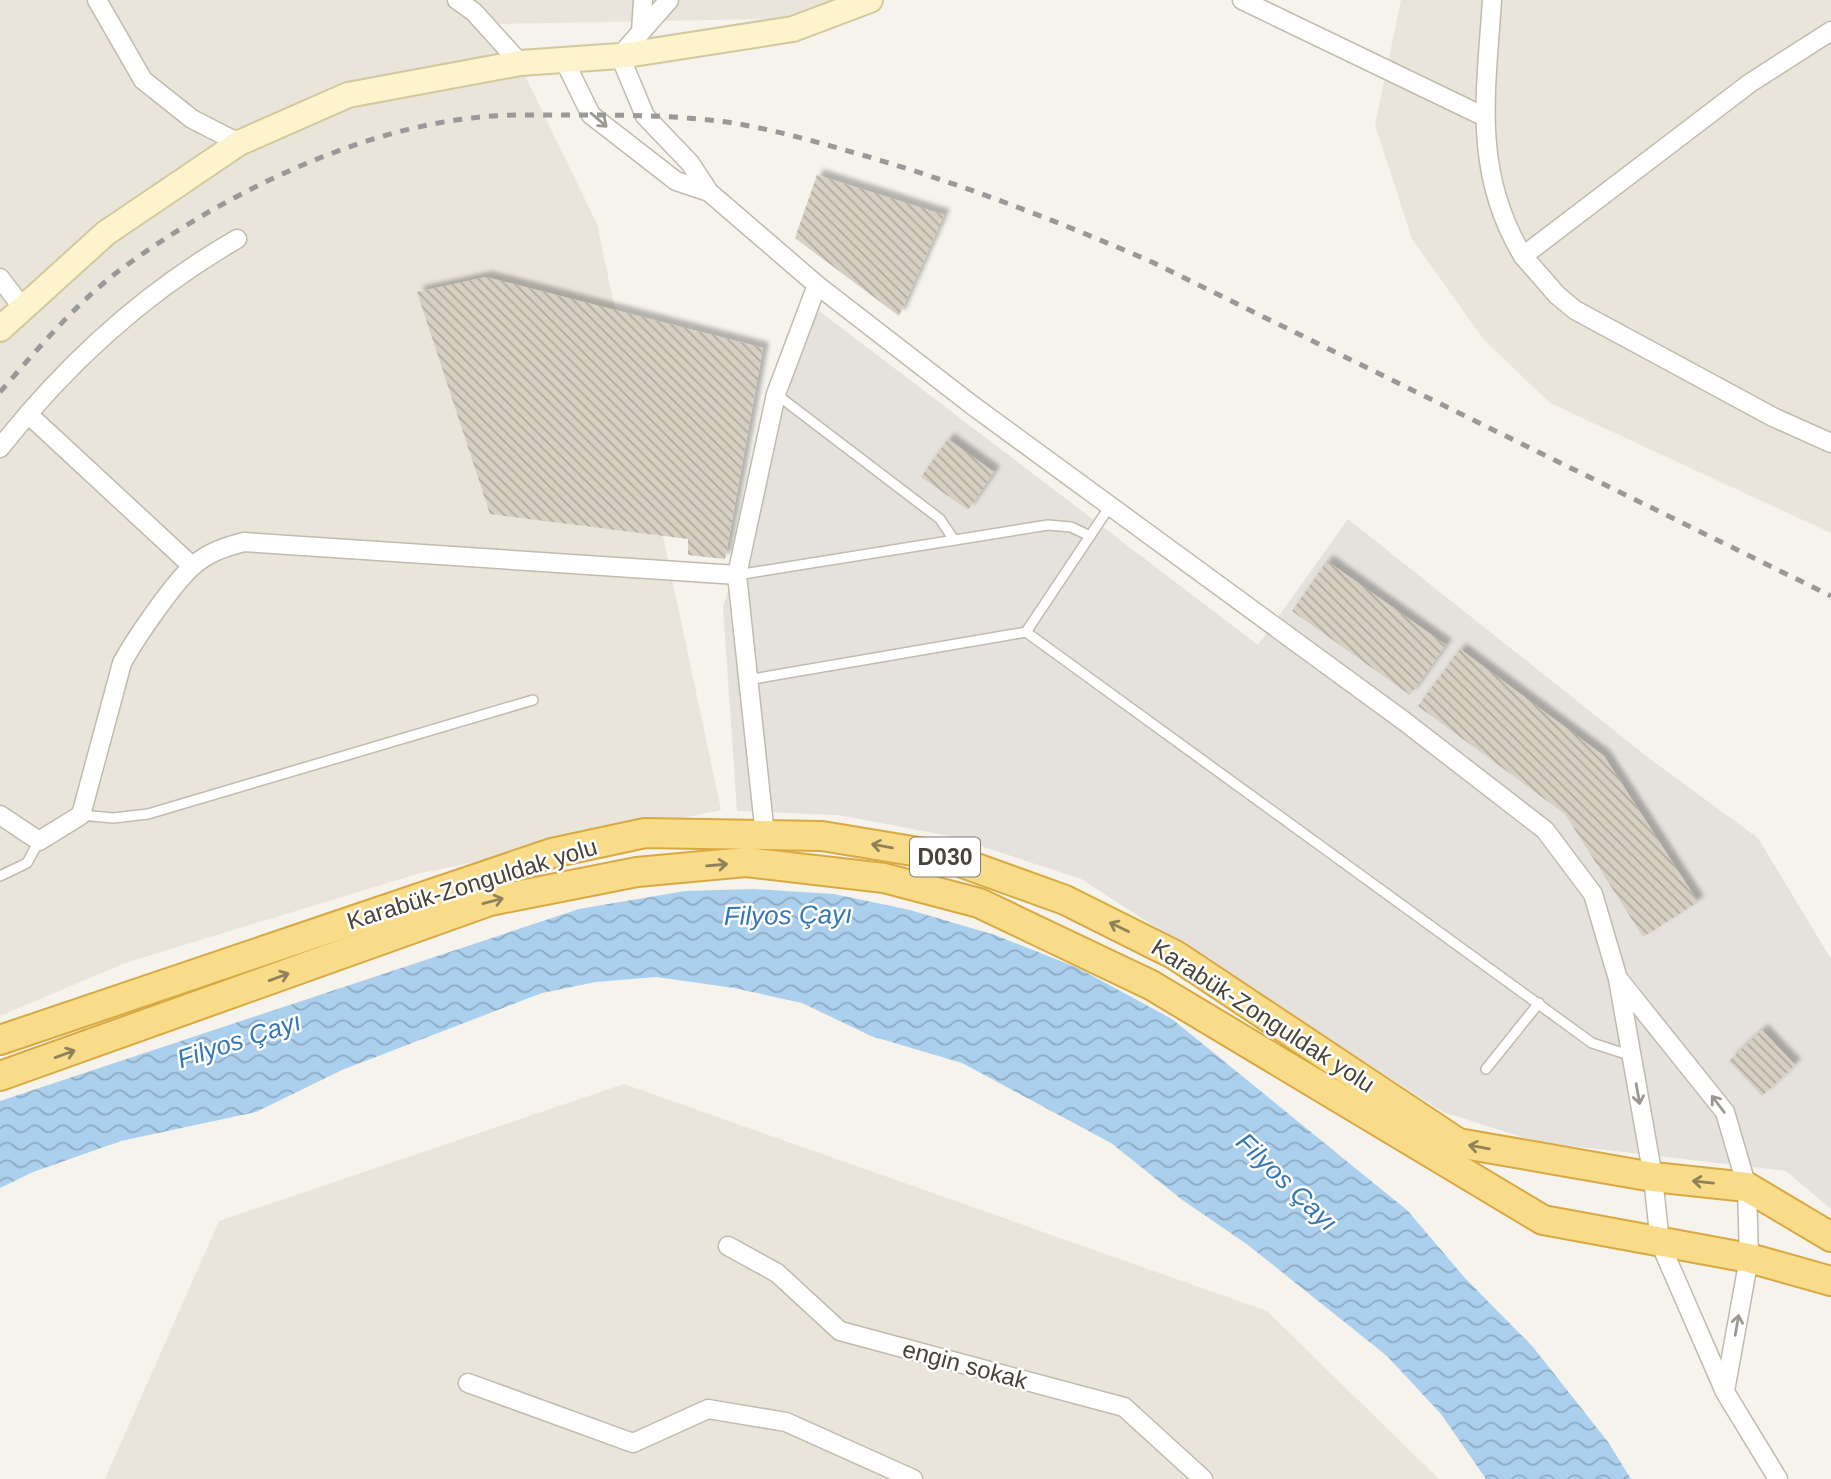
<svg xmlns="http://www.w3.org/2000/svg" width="1831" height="1479" font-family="Helvetica,sans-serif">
	<defs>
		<pattern id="water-waves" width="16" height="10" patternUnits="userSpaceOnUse" patternTransform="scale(1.75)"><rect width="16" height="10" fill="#abd0ee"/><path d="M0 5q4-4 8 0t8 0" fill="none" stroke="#8daac2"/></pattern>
		<pattern id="building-back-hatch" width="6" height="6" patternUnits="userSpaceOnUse" patternTransform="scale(1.75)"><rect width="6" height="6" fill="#d7cfc1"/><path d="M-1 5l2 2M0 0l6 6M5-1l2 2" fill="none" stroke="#b0aa9e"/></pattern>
		<filter id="shadow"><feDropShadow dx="6" dy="-6" stdDeviation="2" flood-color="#0004"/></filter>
	</defs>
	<rect width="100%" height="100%" fill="#f5f3ec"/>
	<g fill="#e9e5da">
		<polygon points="0,0 846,0 817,18 500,24 597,224 721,810 417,874 125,963 0,1016"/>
		<polygon points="1401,0 1831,0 1831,533 1550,403 1484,340 1412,239 1375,125"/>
		<polygon points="624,1084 1267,1311 1439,1479 105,1479 219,1221"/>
	</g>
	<polygon fill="#e5e2dd" points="814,307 1258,645 1348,519 1650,759 1758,838 1831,959 1831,1209 1786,1171 1538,1142 1443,1112 1081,879 950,836 838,815 737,811 723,607"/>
	<polygon fill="url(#water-waves)" points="754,889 834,894 910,910 995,935 1078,968 1172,1019 1408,1211 1464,1277 1533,1347 1608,1442 1631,1479 1486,1479 1441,1414 1387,1356 1248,1245 1181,1199 1111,1143 962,1063 871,1036 802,1003 734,988 656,977 596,982 542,993 342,1070 256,1112 121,1141 33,1172 0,1188 0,1101 579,909 685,891"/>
	<g fill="url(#building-back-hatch)" filter="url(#shadow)">
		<polygon points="817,175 944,215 899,316 795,238"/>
		<polygon points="486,277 763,348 725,559 688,555 688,539 490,514 417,292"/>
		<polygon points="948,439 994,472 968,510 921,477"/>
		<polygon points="1327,561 1446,645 1410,695 1292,611"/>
		<polygon points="1460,649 1604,756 1698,902 1643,937 1565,814 1418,706"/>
		<polygon points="1762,1030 1795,1065 1762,1096 1729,1061"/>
	</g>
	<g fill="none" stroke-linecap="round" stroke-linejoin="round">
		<g stroke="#c1bbae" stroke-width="12">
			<g id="service">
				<polyline points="776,394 940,519 954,540"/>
				<polyline points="737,575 1048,525 1071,527 1090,536"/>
				<polyline points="1026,632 1592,1043 1632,1056"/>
				<polyline points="747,680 1026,632 1110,506"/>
				<polyline points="81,815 113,818 148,814 533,700"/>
				<polyline points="0,876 27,863 39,841"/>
				<polyline points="1486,1069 1539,1003"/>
			</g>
		</g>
		<g stroke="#c1bbae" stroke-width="21">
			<g id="minor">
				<polyline points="97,0 143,80 192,119 239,143"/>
				<polyline points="457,0 474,12 520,63"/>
				<polyline points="669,0 620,56 645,116 690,163 709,192 817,285 972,405 1404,721 1545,830 1593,894 1618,979 1653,1177 1660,1243 1725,1392 1778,1479"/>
				<polyline points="1242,0 1485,117"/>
				<path d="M 1492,0 C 1486,93 1472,172 1523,256"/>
				<polyline points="1831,31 1750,83 1523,256 1557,295 1575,310 1773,417 1831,443"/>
				<polyline points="641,32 643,0"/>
				<polyline points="565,62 591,115 676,181 709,192"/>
				<polyline points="0,278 22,307"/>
				<polyline points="28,414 192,566"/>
				<path d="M 0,448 C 66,364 145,292 237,239"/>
				<polyline points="737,575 765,835"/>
				<path d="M 0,815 L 39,841 L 81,815 L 122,663 C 135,639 174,582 194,565 C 209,552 225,547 244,542 L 737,575 L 776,394 L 817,285"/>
				<polyline points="1620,981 1725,1112 1747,1187 1749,1258 1725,1391"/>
				<polyline points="728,1246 777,1273 840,1331 1124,1407 1203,1479"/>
				<polyline points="468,1383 633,1443 708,1409 786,1422 913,1479"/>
			</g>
		</g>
		<g stroke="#d3c89d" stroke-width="28">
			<polyline id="secondary" points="0,329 106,233 239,143 348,95 520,63 620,56 793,29 870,0"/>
		</g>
		<g stroke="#d8a942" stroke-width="32">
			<g id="trunk">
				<polyline points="0,1040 552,853 645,833 822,836 943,856 1065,900 1175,955 1458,1143 1653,1177 1747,1187 1831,1237"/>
				<polyline points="0,1076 490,901 637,872 746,862 884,878 979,903 1151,985 1543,1220 1749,1258 1831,1281"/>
			</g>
		</g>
		<use href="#service" stroke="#fff" stroke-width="9"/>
		<use href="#minor" stroke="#fff" stroke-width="18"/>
		<use href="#secondary" stroke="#fdf4ce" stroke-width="24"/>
		<use href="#trunk" stroke="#f9dc89" stroke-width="28"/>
		<path stroke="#999" stroke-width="5" stroke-dasharray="9 9" stroke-linecap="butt" d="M 0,392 C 37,350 75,304 120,270 C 217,198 351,131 472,118 C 503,114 536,115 567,115 C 618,115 669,115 719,121 C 765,127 810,140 855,153 C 957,182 1055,220 1152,262 L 1831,596"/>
	</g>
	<defs><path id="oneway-shaft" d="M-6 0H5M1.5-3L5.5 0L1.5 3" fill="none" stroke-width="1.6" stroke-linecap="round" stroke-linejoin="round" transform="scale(1.75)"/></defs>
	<g stroke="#9b9892">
		<use href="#oneway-shaft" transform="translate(599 120) rotate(41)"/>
		<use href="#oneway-shaft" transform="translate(1638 1094) rotate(80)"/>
		<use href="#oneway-shaft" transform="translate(1718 1104) rotate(-127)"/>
		<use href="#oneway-shaft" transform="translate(1737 1325) rotate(-80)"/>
	</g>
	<g stroke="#8f8159">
		<use href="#oneway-shaft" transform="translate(882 846) rotate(-170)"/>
		<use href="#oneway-shaft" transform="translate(717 865) rotate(-5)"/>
		<use href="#oneway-shaft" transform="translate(493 901) rotate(-15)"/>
		<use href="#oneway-shaft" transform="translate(1119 927) rotate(-154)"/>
		<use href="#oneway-shaft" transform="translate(279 977) rotate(-20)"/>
		<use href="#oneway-shaft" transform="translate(65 1054) rotate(-20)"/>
		<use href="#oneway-shaft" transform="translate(1479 1147) rotate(-170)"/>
		<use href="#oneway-shaft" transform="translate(1703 1182) rotate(-174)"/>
	</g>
	<g text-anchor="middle" stroke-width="5" stroke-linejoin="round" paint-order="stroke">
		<rect fill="#fff" stroke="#807c74" stroke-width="2" x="910" y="837.5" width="70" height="39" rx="5"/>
		<g font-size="23" font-weight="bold" fill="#494439">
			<text x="945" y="865">D030</text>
		</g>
		<g font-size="24" fill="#494439" stroke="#fff">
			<text transform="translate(472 884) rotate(-17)" y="8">Karabük-Zonguldak yolu</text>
			<text transform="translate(1263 1016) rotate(33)" y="8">Karabük-Zonguldak yolu</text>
			<text transform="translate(965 1365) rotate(15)" y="8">engin sokak</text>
		</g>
		<g font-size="26" font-style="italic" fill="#3577b3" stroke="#fff">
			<text transform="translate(788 915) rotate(-1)" y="9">Filyos Çayı</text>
			<text transform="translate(239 1040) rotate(-18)" y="9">Filyos Çayı</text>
			<text transform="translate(1287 1182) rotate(44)" y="9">Filyos Çayı</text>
		</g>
	</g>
</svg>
